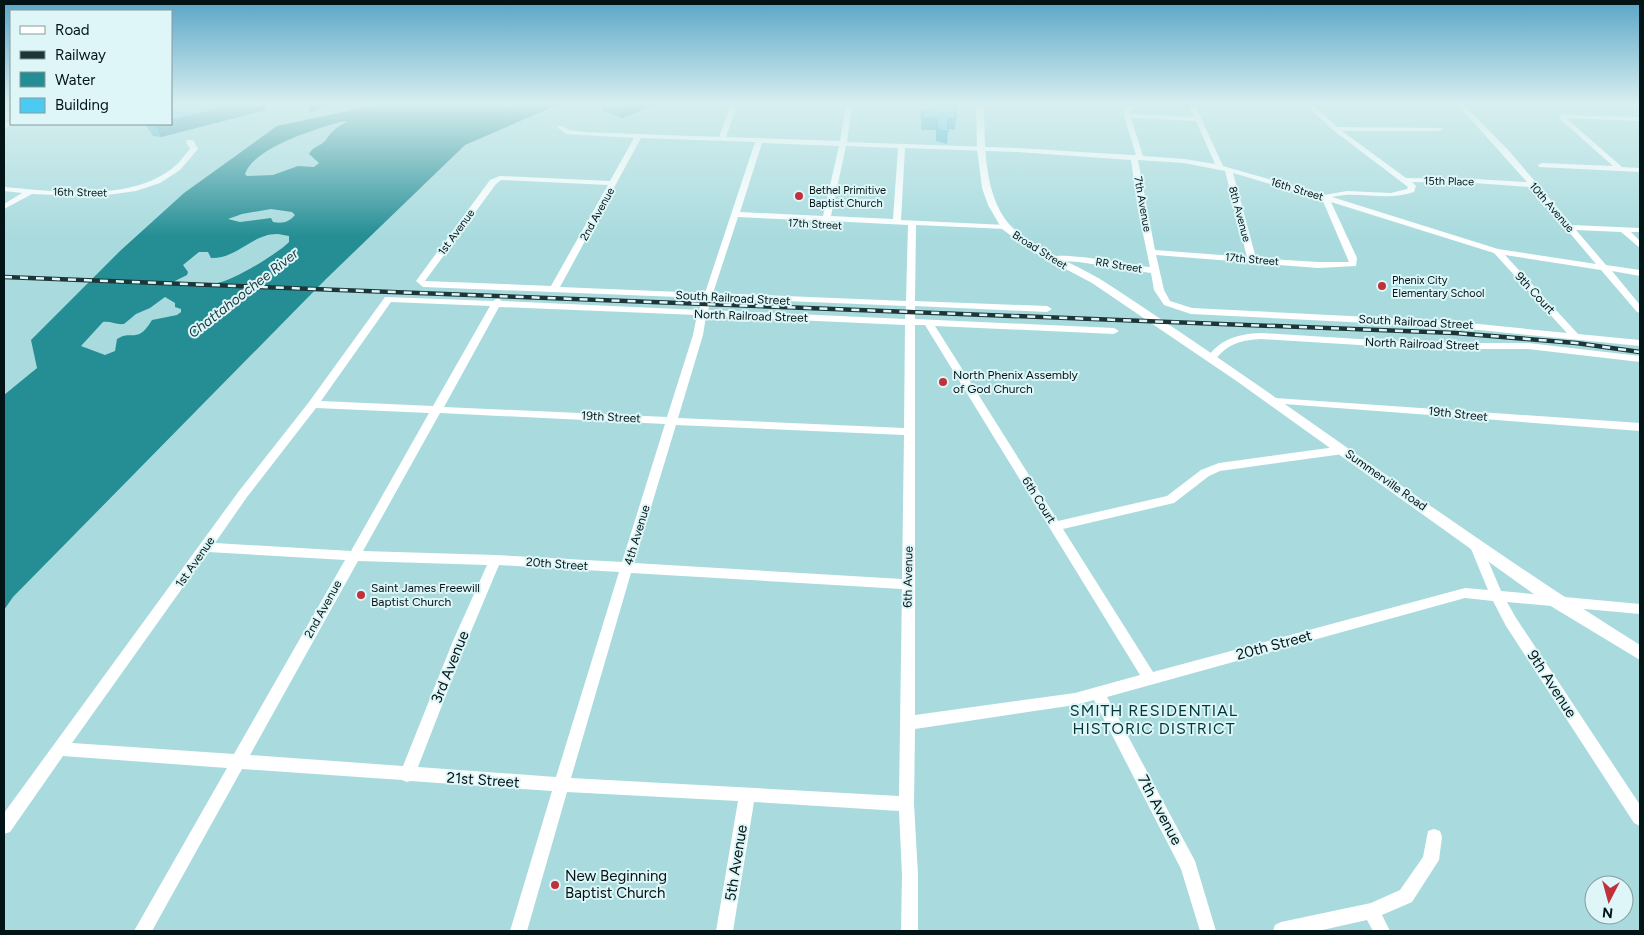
<svg xmlns="http://www.w3.org/2000/svg" width="1644" height="935" font-family="Figtree,sans-serif">
	<rect width="100%" height="100%" fill="#a9dbde"/>
	<path fill="#258e95" fill-rule="evenodd" d="M 376,105 L 557,105 L 465,145 L 325,280 L 13,597 L 4,610 L 4,395 L 37,368 L 31,340 L 120,251 L 184,193 L 277,126 ZM 344,121 L 347,122 C 335,128 333,130 325,141 C 320,146 312,147 309,154 L 319,163 L 314,167 L 298,166 L 273,175 L 247,176 L 245,174 C 254,147 318,128 344,121 ZM 271,209 L 292,212 L 295,215 C 289,222 283,224 273,222 L 271,218 L 240,222 L 228,219 L 242,214 ZM 278,234 L 289,236 L 289,242 C 277,254 233,281 217,283 C 203,285 187,283 173,282 L 187,275 L 188,272 L 183,265 L 199,252 L 208,252 L 211,258 C 237,259 253,233 278,234 ZM 165,297 L 175,303 L 175,307 L 181,309 L 181,312 L 177,315 L 152,320 C 137,345 132,329 117,339 L 115,351 L 105,355 L 81,346 L 103,322 C 111,321 116,325 124,324 L 136,314 L 150,308 Z"/>
	<g fill="none" stroke-linecap="round" stroke-linejoin="round">
		<g fill="#fff" fill-rule="evenodd">
			<path d="M 731,105 L 737,105 L 726,137 L 840,141 L 846,105 L 852,105 L 847,142 L 1017,148 L 1132,155 L 1136,155 L 1124,116 L 1125,110 L 1131,105 L 1138,105 L 1130,112 L 1130,114 L 1194,117 L 1189,105 L 1195,105 L 1223,166 L 1324,195 L 1347,191 L 1391,193 L 1407,189 L 1408,187 L 1333,130 L 1306,105 L 1313,105 L 1337,127 L 1441,128 L 1443,129 L 1439,131 L 1342,131 L 1406,178 L 1474,179 L 1527,182 L 1458,105 L 1464,105 L 1510,152 L 1572,225 L 1640,228 L 1640,232 L 1631,232 L 1640,241 L 1640,248 L 1621,232 L 1576,230 L 1606,265 L 1640,270 L 1640,276 L 1612,271 L 1640,305 L 1640,313 L 1637,312 L 1601,270 L 1505,255 L 1578,334 L 1640,340 L 1640,346 L 1449,327 L 1191,314 L 1164,305 L 1154,290 L 1151,273 L 1079,262 L 1048,260 L 1047,258 C 1058,250 1132,265 1150,267 L 1138,210 L 1131,160 L 1017,152 L 905,148 L 901,220 L 1006,225 L 1010,227 L 1006,229 L 916,225 L 915,301 L 1047,306 L 1052,309 L 1047,312 L 915,306 L 915,319 L 1114,328 L 1119,331 L 1114,334 L 935,326 L 1058,521 L 1167,496 L 1201,470 L 1219,463 L 1343,446 L 1349,450 L 1343,454 L 1220,471 L 1209,476 L 1174,503 L 1063,529 L 1153,672 L 1465,588 L 1488,590 L 1469,544 L 1471,541 L 1479,541 L 1481,544 L 1501,591 L 1640,604 L 1640,614 L 1507,602 L 1516,618 L 1640,805 L 1640,826 L 1634,823 L 1506,626 L 1493,601 L 1465,598 L 1107,697 L 1195,861 L 1216,931 L 1200,931 L 1181,869 L 1094,700 L 1075,705 L 915,729 L 914,804 L 918,875 L 918,931 L 901,931 L 902,875 L 899,811 L 754,802 L 733,931 L 716,931 L 738,801 L 567,792 L 527,931 L 510,931 L 552,791 L 410,781 L 407,782 L 402,780 L 242,769 L 152,931 L 134,931 L 227,768 L 63,756 L 10,832 L 4,834 L 4,813 L 239,491 L 309,402 L 385,297 L 493,301 L 498,298 L 502,301 L 699,310 L 703,298 L 423,287 L 416,281 L 490,180 L 500,176 L 610,181 L 634,138 L 567,134 L 558,128 L 558,126 L 562,126 L 569,130 L 584,132 L 719,137 ZM 1131,118 L 1196,121 L 1215,164 L 1184,159 L 1143,156 ZM 641,138 L 755,142 L 705,293 L 560,287 ZM 762,143 L 839,146 L 823,216 L 740,212 ZM 846,146 L 898,148 L 893,219 L 831,216 ZM 1138,160 L 1184,163 L 1225,171 L 1247,257 L 1155,250 ZM 1233,173 L 1322,199 L 1349,262 L 1318,262 L 1256,258 ZM 501,180 L 608,185 L 551,286 L 425,281 L 496,184 ZM 1412,182 L 1474,183 L 1531,187 L 1596,264 L 1498,249 L 1332,197 C 1360,190 1385,202 1414,192 L 1416,186 ZM 1331,202 L 1494,253 L 1567,333 L 1449,321 L 1192,308 L 1170,301 L 1164,290 L 1156,255 L 1318,268 L 1356,266 L 1357,258 ZM 738,217 L 822,221 L 821,225 L 825,227 L 828,227 L 830,221 L 908,225 L 906,301 L 713,293 ZM 712,298 L 906,306 L 905,319 L 708,310 ZM 391,302 L 490,306 L 433,406 L 321,401 ZM 499,307 L 697,315 L 693,335 L 667,417 L 444,407 ZM 706,316 L 905,325 L 904,428 L 678,418 L 703,335 ZM 915,325 L 925,325 L 1140,675 L 1075,693 L 915,715 ZM 316,408 L 429,413 L 351,551 L 215,543 L 247,497 ZM 440,413 L 665,424 L 622,562 L 495,555 L 363,551 ZM 676,425 L 904,435 L 902,579 L 634,563 ZM 208,552 L 345,560 L 234,754 L 72,743 ZM 358,561 L 487,565 L 453,641 L 403,766 L 250,755 ZM 499,565 L 619,572 L 556,777 L 418,767 L 467,641 ZM 631,573 L 902,589 L 899,796 L 571,778 Z"/>
			<polygon points="1521,105 1528,105 1529,107 1524,108"/>
			<polygon points="1632,105 1639,105 1640,111"/>
			<polygon points="11,110 11,114 4,117 4,113"/>
			<polygon points="1561,115 1640,117 1640,121 1566,118 1622,167 1640,168 1640,172 1539,167 1538,165 1542,163 1613,166 1560,119"/>
			<polygon points="11,120 11,124 13,124 4,129 4,124"/>
			<path d="M 187,140 L 193,140 L 198,149 L 180,170 L 160,183 L 136,191 L 107,195 L 80,196 L 32,194 L 4,209 L 4,204 L 22,193 L 4,191 L 4,187 C 55,191 133,203 175,166 C 181,161 185,154 190,149 L 186,142 Z"/>
			<path d="M 1261,333 L 1424,343 L 1528,343 L 1640,356 L 1640,362 L 1528,349 L 1424,349 L 1261,339 C 1241,340 1227,344 1214,361 L 1208,361 L 1206,359 C 1220,339 1237,334 1261,333 Z"/>
			<polygon points="1275,398 1640,423 1640,431 1271,403 1270,401 1271,399"/>
			<polygon points="1434,829 1440,831 1442,837 1439,860 1412,902 1382,915 1390,931 1373,931 1367,920 1318,931 1273,931 1275,925 1281,922 1371,903 1400,890 1423,857 1428,831"/>
		</g>
		<g fill="#fff" fill-rule="evenodd">
			<path d="M 976,105 L 984,105 C 985,143 983,193 1009,224 C 1028,246 1075,264 1100,279 C 1124,294 1147,310 1171,326 C 1328,431 1479,545 1640,645 L 1640,660 L 1549,605 L 1238,382 L 1092,283 L 1032,251 L 1002,229 L 988,205 L 982,188 L 977,149 Z"/>
			<polygon points="11,112 11,118 4,121 4,116"/>
		</g>
		<g stroke="#1d3537" stroke-width="4.5">
			<polyline id="rail" points="4,277 1455,333 1576,343 1640,352"/>
		</g>
		<use href="#rail" stroke="#def6f8" stroke-width="2.5" stroke-dasharray="8" stroke-linecap="butt"/>
	</g>
	<g fill="#40afcf">
		<polygon points="602,105 653,105 622,118 603,111"/>
		<polygon points="929,105 956,119 955,130 948,129 947,144 936,141 936,130 921,130 922,110 929,110"/>
		<polygon points="266,110 161,137 153,136 145,124 171,124"/>
	</g>
	<g fill="#348ea9">
		<polygon points="234,105 264,105 266,110 161,137 155,124 171,124 171,120"/>
		<polygon points="307,105 326,105 310,113"/>
		<polygon points="620,105 653,105 622,118"/>
	</g>
	<g fill="#4bcbf1" stroke="#348ea9">
		<polygon points="171,105 234,105 171,120"/>
		<polygon points="929,105 956,105 956,119 948,118 948,132 937,130 937,119 921,118 922,110 929,110"/>
	</g>
	<linearGradient id="sky" x2="0" y2="1"><stop stop-color="#5aa5c7"/><stop offset="0.44" stop-color="#d8eff0"/><stop offset="1" stop-color="#d8eff0" stop-opacity="0"/></linearGradient>
	<rect width="1644" height="236" fill="url(#sky)"/>
	<g fill="#c1313c" stroke="#def6f8" stroke-width="2">
		<circle cx="799" cy="196" r="5"/>
		<circle cx="1382" cy="286" r="5"/>
		<circle cx="943" cy="382" r="5"/>
		<circle cx="361" cy="595" r="5"/>
		<circle cx="555" cy="885" r="5"/>
	</g>
	<g text-anchor="middle" stroke-width="4" stroke-linejoin="round" paint-order="stroke">
		<g font-size="11" fill="#021416" stroke="#def6f8">
			<text transform="translate(1449 181) rotate(1)" y="4">15th Place</text>
			<text transform="translate(1297 189) rotate(17)" y="4">16th Street</text>
			<text transform="translate(80 192) rotate(1)" y="4">16th Street</text>
			<text transform="translate(1143 204) rotate(80)" y="4">7th Avenue</text>
			<text transform="translate(1552 207) rotate(49)" y="4">10th Avenue</text>
			<text transform="translate(597 214) rotate(-61)" y="4">2nd Avenue</text>
			<text transform="translate(1240 214) rotate(75)" y="4">8th Avenue</text>
			<text transform="translate(815 224) rotate(3)" y="4">17th Street</text>
			<text transform="translate(456 232) rotate(-54)" y="4">1st Avenue</text>
			<text transform="translate(1040 250) rotate(32)" y="4">Broad Street</text>
			<text transform="translate(1252 259) rotate(5)" y="4">17th Street</text>
			<text transform="translate(1119 265) rotate(9)" y="4">RR Street</text>
		</g>
		<g font-size="11" fill="#021416" stroke="#def6f8" text-anchor="start">
			<text x="809" y="194">Bethel Primitive<tspan x="809" dy="13">Baptist Church</tspan></text>
			<text x="1392" y="284">Phenix City<tspan x="1392" dy="13">Elementary School</tspan></text>
		</g>
		<g font-size="12" fill="#021416" stroke="#def6f8">
			<text transform="translate(1535 293) rotate(47)" y="4">9th Court</text>
			<text transform="translate(733 298) rotate(3)" y="4">South Railroad Street</text>
			<text transform="translate(751 316) rotate(2)" y="4">North Railroad Street</text>
			<text transform="translate(1416 322) rotate(3)" y="4">South Railroad Street</text>
			<text transform="translate(1422 344) rotate(2)" y="4">North Railroad Street</text>
			<text transform="translate(1458 414) rotate(6)" y="4">19th Street</text>
			<text transform="translate(611 417) rotate(3)" y="4">19th Street</text>
			<text transform="translate(1386 480) rotate(35)" y="4">Summerville Road</text>
			<text transform="translate(1039 500) rotate(58)" y="4">6th Court</text>
			<text transform="translate(637 535) rotate(-73)" y="4">4th Avenue</text>
			<text transform="translate(195 562) rotate(-55)" y="4">1st Avenue</text>
			<text transform="translate(557 564) rotate(4)" y="4">20th Street</text>
			<text transform="translate(908 577) rotate(-89)" y="4">6th Avenue</text>
			<text transform="translate(323 609) rotate(-61)" y="4">2nd Avenue</text>
		</g>
		<g font-size="12" fill="#021416" stroke="#def6f8" text-anchor="start">
			<text x="953" y="379">North Phenix Assembly<tspan x="953" dy="14">of God Church</tspan></text>
			<text x="371" y="592">Saint James Freewill<tspan x="371" dy="14">Baptist Church</tspan></text>
		</g>
		<g font-size="14" font-style="italic" fill="#1a383a" stroke="#def6f8">
			<text transform="translate(243 293) rotate(-38)" y="5">Chattahoochee River</text>
		</g>
		<g font-size="15" fill="#021416" stroke="#def6f8">
			<text transform="translate(1274 645) rotate(-15)" y="5">20th Street</text>
			<text transform="translate(450 667) rotate(-68)" y="5">3rd Avenue</text>
			<text transform="translate(1552 684) rotate(57)" y="5">9th Avenue</text>
			<text transform="translate(483 780) rotate(4)" y="5">21st Street</text>
			<text transform="translate(1160 810) rotate(62)" y="5">7th Avenue</text>
			<text transform="translate(736 863) rotate(-81)" y="5">5th Avenue</text>
		</g>
		<g font-size="15" fill="#021416" stroke="#def6f8" text-anchor="start">
			<text x="565" y="881">New Beginning<tspan x="565" dy="17">Baptist Church</tspan></text>
		</g>
		<g font-size="16" letter-spacing="1" fill="#01373a" stroke="#def6f8">
			<text x="1154" y="716">SMITH RESIDENTIAL<tspan x="1154" dy="18">HISTORIC DISTRICT</tspan></text>
		</g>
	</g>
	<rect width="1644" height="935" fill="none" stroke="#021416" stroke-width="10"/>
	<rect x="10" y="10" width="162" height="115" fill="#def6f8" stroke="#869c9e"/>
	<rect x="20" y="26" width="25" height="8" fill="#ffffff" stroke="#869c9e"/>
	<text x="55" y="35" font-size="15" fill="#021416">Road</text>
	<rect x="20" y="51" width="25" height="8" fill="#1d3537" stroke="#869c9e"/>
	<text x="55" y="60" font-size="15" fill="#021416">Railway</text>
	<rect x="20" y="72" width="25" height="15" fill="#258e95" stroke="#869c9e"/>
	<text x="55" y="85" font-size="15" fill="#021416">Water</text>
	<rect x="20" y="98" width="25" height="15" fill="#4bcbf1" stroke="#869c9e"/>
	<text x="55" y="110" font-size="15" fill="#021416">Building</text>
	<g transform="translate(1609 900) rotate(186)"><circle r="24" fill="#def6f8" stroke="#869c9e"/>
	<path d="M0-4L9 19L0 12L-9 19Z" fill="#c1313c"/>
	<text y="-8" font-size="14" font-weight="bold" text-anchor="middle" fill="#021416">N</text>
	</g>
</svg>
